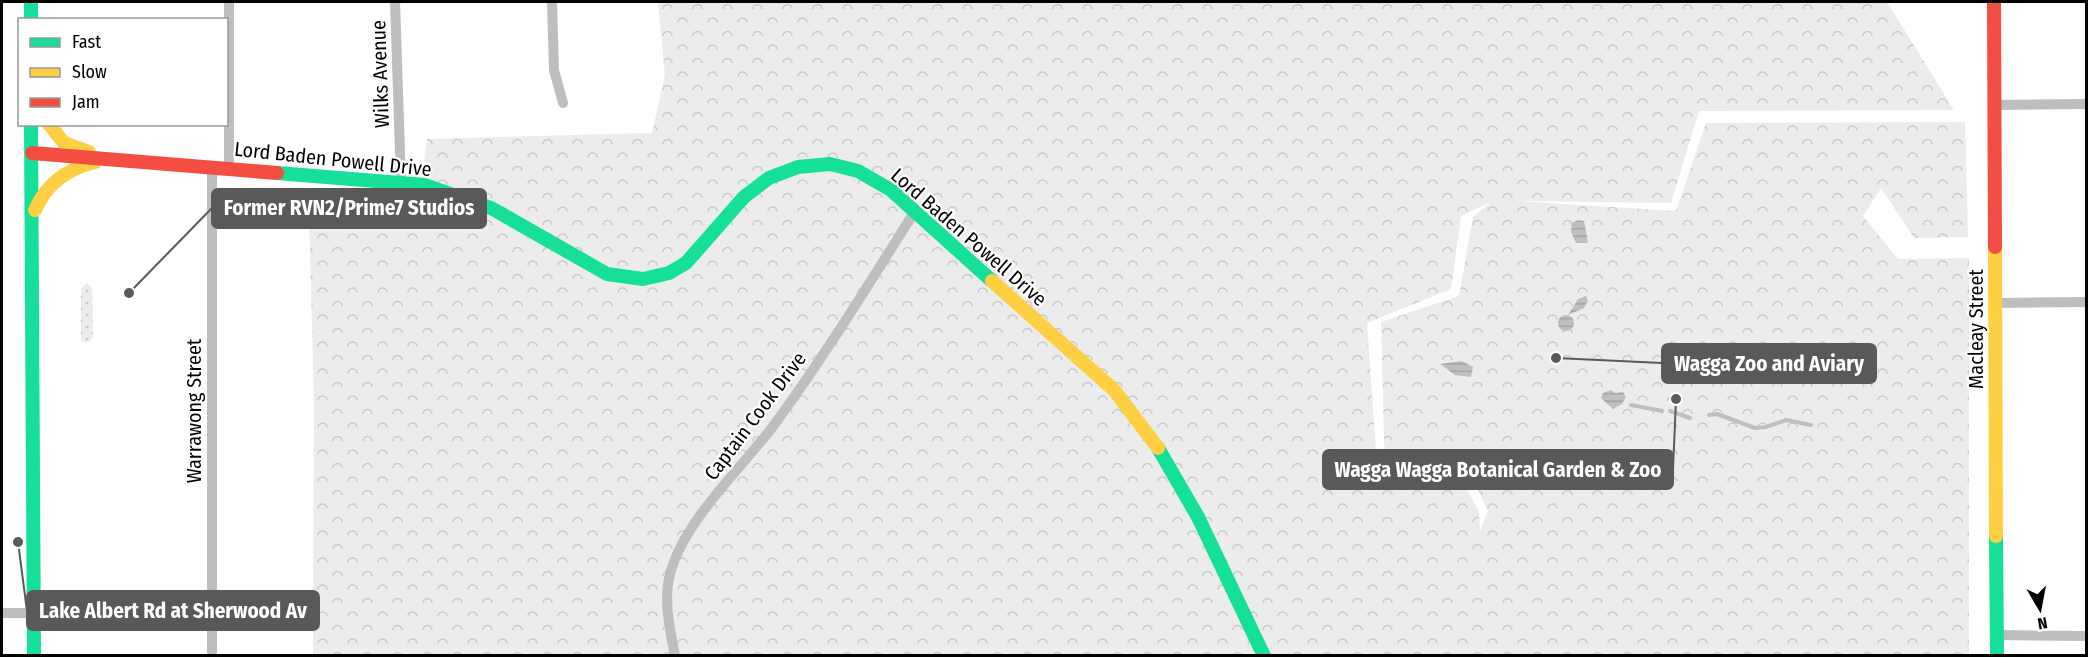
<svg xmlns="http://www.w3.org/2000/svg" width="2088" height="657" font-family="'Fira Sans Condensed',sans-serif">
	<defs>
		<pattern id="grass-dots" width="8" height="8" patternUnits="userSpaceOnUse" patternTransform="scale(1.5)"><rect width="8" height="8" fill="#ececec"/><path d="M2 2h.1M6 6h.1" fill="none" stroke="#c9c9c9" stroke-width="1.8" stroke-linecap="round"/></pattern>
		<pattern id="forest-crowns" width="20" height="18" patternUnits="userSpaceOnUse" patternTransform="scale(1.5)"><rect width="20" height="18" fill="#ececec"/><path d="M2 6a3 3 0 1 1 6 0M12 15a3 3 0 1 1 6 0" fill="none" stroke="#c9c9c9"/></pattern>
		<pattern id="water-rules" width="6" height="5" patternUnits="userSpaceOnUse" patternTransform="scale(1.5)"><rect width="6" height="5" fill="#bfbfbf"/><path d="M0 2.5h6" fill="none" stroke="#a2a2a2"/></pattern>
	</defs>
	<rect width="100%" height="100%" fill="#fff"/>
	<polygon fill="url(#grass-dots)" points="86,283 92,288 93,336 90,341 86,343 81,340 81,289"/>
	<path fill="url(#forest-crowns)" fill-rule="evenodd" d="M 658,2 L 1887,2 L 1954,110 L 1699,111 L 1671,203 L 1516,201 L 1676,211 L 1706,123 L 1965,122 L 1968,237 L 1914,238 L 1881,188 L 1863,216 L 1898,259 L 1969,258 L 1969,655 L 313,655 L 314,403 L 309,211 L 417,213 L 427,139 L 652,133 L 665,75 ZM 1491,202 L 1473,217 L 1459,296 L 1381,322 L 1385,476 L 1473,480 L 1488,511 L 1480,531 L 1479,512 L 1467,489 L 1378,480 L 1367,323 L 1451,289 L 1461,216 Z"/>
	<g fill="url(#water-rules)">
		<polygon points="1578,220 1584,221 1588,243 1576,243 1571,232 1572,223"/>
		<polygon points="1586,296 1588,301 1584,308 1568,315 1578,299"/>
		<circle cx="1566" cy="323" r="8"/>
		<polygon points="1462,361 1473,367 1471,377 1455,375 1440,364"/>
		<polygon points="1611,390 1615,393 1623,392 1626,397 1622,404 1613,409 1601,398 1603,393"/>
	</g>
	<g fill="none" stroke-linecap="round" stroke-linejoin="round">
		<g stroke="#bfbfbf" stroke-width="4">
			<polyline points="1631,405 1662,411"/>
			<polyline points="1670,411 1690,418"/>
			<polyline points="1709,415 1717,414 1755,428 1766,427 1786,420 1811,425"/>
		</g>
		<g stroke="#bebebe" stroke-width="10">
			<polyline points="229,2 229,168"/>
			<polyline points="395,2 401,182"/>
			<polyline points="552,2 554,70 563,103"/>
			<polyline points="1994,105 2086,104"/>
			<polyline points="212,167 212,656"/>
			<polyline points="1995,303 2086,302"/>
			<polyline points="2,613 35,613"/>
			<polyline points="1997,635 2086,636"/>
			<path d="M 675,656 C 670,629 663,601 670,574 C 685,518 743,468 777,421 C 826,354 870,282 915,211"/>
		</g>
		<g stroke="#16e098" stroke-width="14">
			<polyline points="31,2 31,20"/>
			<polyline points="31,124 34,656"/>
			<polyline points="277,173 425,185 491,208 607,274 643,279 669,273 686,263 744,197 769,178 798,167 830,164 858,171 891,190 992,281"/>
			<polyline points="1158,448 1198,517 1264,656"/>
			<polyline points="1996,536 1997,656"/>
		</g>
		<g stroke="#ffcf43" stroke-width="14">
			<polyline points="49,124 64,143 89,152"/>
			<path d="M 35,210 C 47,183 67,169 95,162"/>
			<polyline points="1995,247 1996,536"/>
			<polyline points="992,281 1114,390 1158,448"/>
		</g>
		<g stroke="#f24e42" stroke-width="14">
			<polyline points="1994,2 1995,247"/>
			<polyline points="32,153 277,173"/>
		</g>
	</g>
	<g text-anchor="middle" stroke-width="4.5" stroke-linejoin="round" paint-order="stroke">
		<g font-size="20" fill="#000" stroke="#fff">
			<text transform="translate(380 74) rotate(-92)" y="7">Wilks Avenue</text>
			<text transform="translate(333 159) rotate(6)" y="7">Lord Baden Powell Drive</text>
			<text transform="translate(969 237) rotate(41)" y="7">Lord Baden Powell Drive</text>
			<text transform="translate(1976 329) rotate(-90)" y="7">Macleay Street</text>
			<text transform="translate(194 411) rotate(-90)" y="7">Warrawong Street</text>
			<text transform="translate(755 416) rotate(-53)" y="7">Captain Cook Drive</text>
		</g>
	</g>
	<path fill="none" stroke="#595959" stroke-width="2" d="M129 293L212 208M1556 358L1662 363M1676 399L1673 470M18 542L27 611"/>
	<g fill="#595959" stroke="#fff" stroke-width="2">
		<circle cx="129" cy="293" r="6"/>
		<circle cx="1556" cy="358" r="6"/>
		<circle cx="1676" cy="399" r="6"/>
		<circle cx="18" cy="542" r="6"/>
	</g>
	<g fill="#595959" stroke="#595959" stroke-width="2">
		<rect x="212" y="189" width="274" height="39" rx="6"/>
		<rect x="1662" y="344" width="214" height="39" rx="6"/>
		<rect x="1323" y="450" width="350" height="39" rx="6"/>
		<rect x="27" y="591" width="292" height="39" rx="6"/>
	</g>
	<g font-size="21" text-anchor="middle" font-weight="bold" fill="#fff">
		<text x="349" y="215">Former RVN2/Prime7 Studios</text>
		<text x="1769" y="371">Wagga Zoo and Aviary</text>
		<text x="1498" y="477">Wagga Wagga Botanical Garden &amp; Zoo</text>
		<text x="173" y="618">Lake Albert Rd at Sherwood Av</text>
	</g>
	<rect width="2088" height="657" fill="none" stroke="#000000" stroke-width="6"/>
	<rect x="18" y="18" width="210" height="108" fill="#ffffff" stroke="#999999" stroke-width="1.5"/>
	<rect x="30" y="38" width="30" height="9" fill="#16e098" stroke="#999999" stroke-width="1.5"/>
	<text x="72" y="48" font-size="18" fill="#000000">Fast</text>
	<rect x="30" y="68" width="30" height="9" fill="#ffcf43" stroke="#999999" stroke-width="1.5"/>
	<text x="72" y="78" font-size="18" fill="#000000">Slow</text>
	<rect x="30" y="98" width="30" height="9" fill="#f24e42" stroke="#999999" stroke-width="1.5"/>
	<text x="72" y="108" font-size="18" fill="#000000">Jam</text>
	<g transform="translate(2040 609) rotate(170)" stroke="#ffffff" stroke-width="4.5" paint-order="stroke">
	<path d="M0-4.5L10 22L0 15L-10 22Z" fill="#000000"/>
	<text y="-9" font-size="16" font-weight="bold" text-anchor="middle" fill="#000000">N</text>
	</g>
</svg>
